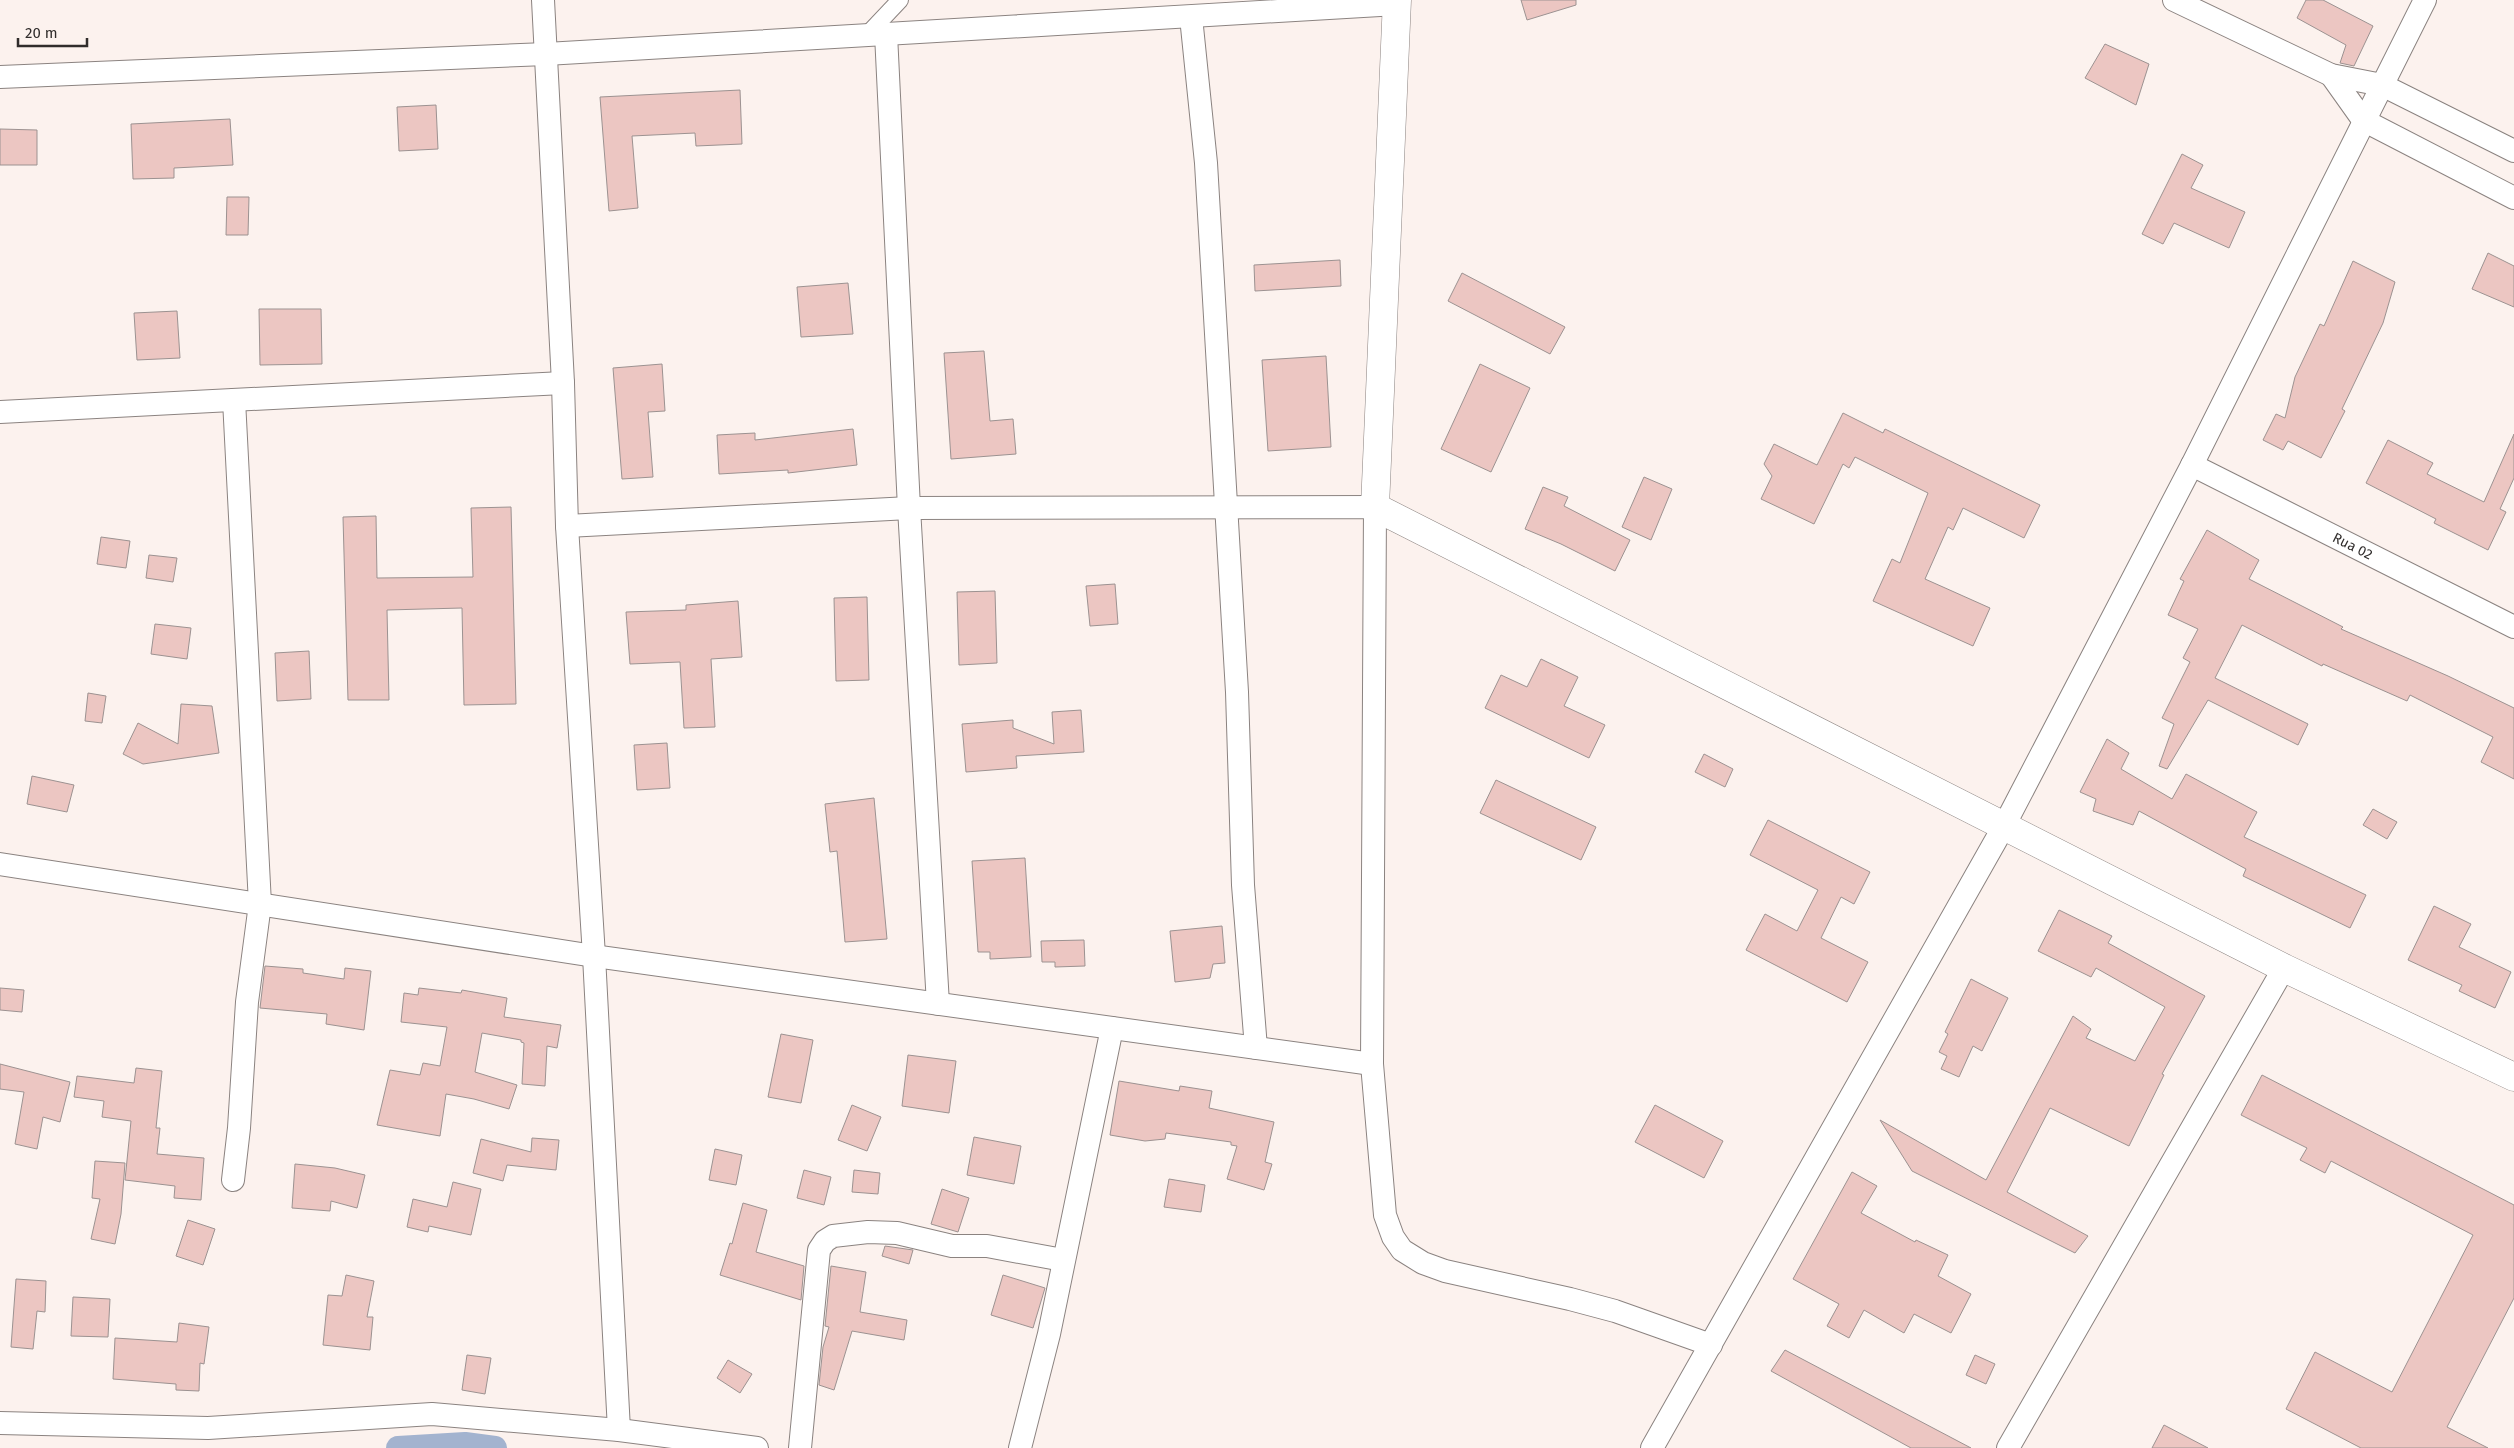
<svg xmlns="http://www.w3.org/2000/svg" width="2514" height="1448" font-family="'Fira Sans',sans-serif">
	<rect width="100%" height="100%" fill="#fcf2ee"/>
	<g fill="none" stroke-linecap="round" stroke-linejoin="round">
		<polyline stroke="#a3b3cf" stroke-width="24" points="398,1448 465,1444 495,1448"/>
	</g>
	<g fill="#ecc6c2" stroke="#9c9291">
		<polygon points="1521,0 1576,0 1576,5 1527,20"/>
		<polygon points="2306,0 2323,0 2373,26 2354,66 2340,63 2346,45 2297,18"/>
		<polygon points="2105,44 2149,64 2136,105 2085,78"/>
		<polygon points="740,90 742,144 696,146 695,133 632,136 638,208 609,211 600,97"/>
		<polygon points="436,105 438,149 399,151 397,107"/>
		<polygon points="230,119 233,165 174,168 174,178 133,179 131,124"/>
		<polygon points="0,129 37,130 37,165 0,165"/>
		<polygon points="2182,154 2203,165 2191,188 2245,212 2229,248 2174,223 2163,244 2142,234"/>
		<polygon points="227,197 249,197 248,235 226,235"/>
		<polygon points="2488,253 2514,266 2514,307 2472,289"/>
		<polygon points="1340,260 1341,286 1255,291 1254,265"/>
		<polygon points="2353,261 2395,282 2383,323 2342,409 2345,411 2321,458 2288,441 2283,450 2263,440 2276,414 2285,418 2295,377 2320,324 2324,326"/>
		<polygon points="1462,273 1565,327 1550,354 1448,301"/>
		<polygon points="848,283 853,334 801,337 797,287"/>
		<polygon points="259,309 321,309 322,364 260,365"/>
		<polygon points="177,311 180,358 137,360 134,313"/>
		<polygon points="984,351 990,421 1013,419 1016,454 951,459 944,353"/>
		<polygon points="1326,356 1331,447 1268,451 1262,360"/>
		<polygon points="662,364 665,411 648,412 653,477 622,479 613,368"/>
		<polygon points="1480,364 1530,388 1491,472 1441,449"/>
		<polygon points="1843,413 1883,433 1885,429 2040,505 2024,538 1963,508 1953,530 1948,527 1925,579 1990,608 1973,646 1873,601 1892,559 1900,563 1928,493 1855,457 1849,468 1843,464 1814,524 1761,499 1772,476 1764,464 1774,444 1817,465"/>
		<polygon points="853,429 857,465 788,473 788,470 719,474 717,435 755,433 755,440"/>
		<polygon points="2514,434 2514,478 2500,509 2506,512 2488,550 2434,523 2436,519 2366,483 2388,440 2433,463 2427,474 2484,502"/>
		<polygon points="1644,477 1672,489 1651,540 1622,527"/>
		<polygon points="1543,487 1568,497 1564,506 1630,540 1615,571 1561,544 1525,529"/>
		<polygon points="511,507 516,704 464,705 462,608 387,610 389,700 348,700 343,517 376,516 377,578 473,577 471,508"/>
		<polygon points="2207,530 2259,560 2249,579 2343,627 2341,629 2448,676 2514,708 2514,779 2481,762 2493,737 2410,695 2407,701 2323,664 2322,666 2242,625 2215,678 2308,724 2298,745 2208,700 2167,769 2159,766 2174,724 2162,718 2190,662 2183,658 2198,629 2168,615 2184,581 2180,579"/>
		<polygon points="101,537 130,541 126,568 97,564"/>
		<polygon points="149,555 177,558 173,582 146,578"/>
		<polygon points="1115,584 1118,624 1090,626 1086,586"/>
		<polygon points="995,591 997,663 959,665 957,592"/>
		<polygon points="867,597 869,680 836,681 834,598"/>
		<polygon points="738,601 742,657 711,659 715,727 684,728 680,662 630,664 626,612 686,610 686,605"/>
		<polygon points="155,624 191,628 187,659 151,654"/>
		<polygon points="309,651 311,699 277,701 275,653"/>
		<polygon points="1541,659 1578,677 1564,706 1605,725 1589,758 1485,708 1501,675 1527,687"/>
		<polygon points="88,693 106,696 102,723 85,721"/>
		<polygon points="181,704 212,706 219,753 143,764 123,754 138,723 178,744"/>
		<polygon points="1081,710 1084,752 1016,756 1017,768 966,772 962,724 1013,720 1013,728 1054,744 1052,712"/>
		<polygon points="2107,739 2129,753 2121,769 2172,799 2186,774 2257,812 2244,837 2366,895 2350,928 2243,876 2246,869 2139,811 2133,825 2093,811 2096,799 2080,792"/>
		<polygon points="667,743 670,788 637,790 634,745"/>
		<polygon points="1704,754 1733,769 1725,787 1695,772"/>
		<polygon points="32,776 74,785 67,812 27,804"/>
		<polygon points="1496,780 1596,827 1581,860 1480,813"/>
		<polygon points="874,798 887,939 845,942 837,851 830,852 825,804"/>
		<polygon points="2373,809 2397,822 2387,839 2363,825"/>
		<polygon points="1768,820 1870,872 1854,904 1841,897 1821,938 1868,962 1847,1002 1746,950 1765,914 1797,931 1818,890 1750,855"/>
		<polygon points="1025,858 1031,957 990,959 990,952 978,952 972,861"/>
		<polygon points="2434,906 2471,924 2459,947 2511,972 2495,1008 2459,991 2462,985 2408,960"/>
		<polygon points="2059,910 2112,936 2108,943 2205,996 2162,1074 2164,1075 2129,1146 2050,1108 2007,1192 2088,1236 2075,1253 1912,1171 1880,1120 1986,1180 2073,1016 2091,1029 2086,1038 2135,1061 2165,1007 2096,968 2091,977 2038,951"/>
		<polygon points="1222,926 1225,963 1213,964 1210,978 1175,982 1170,931"/>
		<polygon points="1084,940 1085,966 1055,967 1055,962 1042,962 1041,941"/>
		<polygon points="265,966 303,969 303,973 344,979 345,968 371,971 364,1030 326,1024 327,1014 260,1008"/>
		<polygon points="1971,979 2008,998 1982,1051 1973,1046 1959,1077 1941,1069 1947,1056 1939,1052 1948,1034 1945,1032"/>
		<polygon points="0,988 24,990 22,1012 0,1010"/>
		<polygon points="419,988 461,993 462,990 507,998 504,1017 561,1025 557,1048 547,1046 545,1086 522,1084 524,1043 521,1042 521,1040 482,1033 475,1072 517,1085 509,1109 474,1099 446,1094 440,1136 377,1125 390,1070 420,1075 423,1063 440,1066 447,1027 401,1022 404,993 418,995"/>
		<polygon points="781,1034 813,1040 801,1103 768,1097"/>
		<polygon points="908,1055 956,1061 949,1113 902,1106"/>
		<polygon points="0,1064 70,1082 60,1122 43,1117 37,1149 15,1144 24,1092 0,1089"/>
		<polygon points="136,1068 162,1071 156,1128 160,1128 157,1154 204,1158 201,1200 174,1198 175,1186 125,1180 131,1121 102,1117 104,1101 74,1097 77,1076 134,1083"/>
		<polygon points="2262,1075 2514,1205 2514,1298 2447,1427 2488,1448 2361,1448 2286,1409 2315,1352 2392,1392 2473,1235 2331,1161 2325,1173 2300,1160 2307,1148 2241,1115"/>
		<polygon points="1119,1081 1179,1091 1180,1086 1212,1091 1209,1108 1274,1122 1265,1162 1272,1164 1264,1190 1227,1179 1237,1146 1231,1145 1231,1142 1166,1133 1165,1139 1145,1141 1110,1135"/>
		<polygon points="852,1105 881,1117 867,1151 838,1140"/>
		<polygon points="1655,1105 1723,1141 1704,1178 1635,1142"/>
		<polygon points="974,1137 1021,1146 1014,1184 967,1175"/>
		<polygon points="532,1138 559,1140 556,1170 507,1165 503,1181 473,1173 481,1139 531,1152"/>
		<polygon points="715,1149 742,1155 736,1185 709,1180"/>
		<polygon points="95,1161 125,1163 121,1214 115,1244 91,1239 100,1199 92,1198"/>
		<polygon points="295,1164 335,1168 365,1175 357,1208 331,1201 330,1211 292,1208"/>
		<polygon points="804,1170 831,1177 824,1205 797,1198"/>
		<polygon points="854,1170 880,1173 878,1194 852,1192"/>
		<polygon points="1852,1172 1877,1186 1861,1213 1915,1242 1916,1240 1948,1255 1938,1276 1971,1294 1951,1333 1914,1314 1904,1333 1864,1310 1849,1338 1827,1326 1839,1304 1793,1279"/>
		<polygon points="1169,1179 1205,1185 1201,1212 1164,1207"/>
		<polygon points="453,1182 481,1189 471,1235 429,1226 428,1232 407,1227 413,1199 447,1207"/>
		<polygon points="942,1189 969,1198 958,1232 931,1224"/>
		<polygon points="743,1203 767,1210 756,1252 804,1266 801,1300 720,1275 730,1243 732,1244"/>
		<polygon points="188,1220 215,1229 203,1265 176,1256"/>
		<polygon points="885,1246 913,1250 909,1264 882,1256"/>
		<polygon points="831,1266 866,1272 860,1312 907,1320 904,1340 852,1331 834,1390 819,1385 823,1347 829,1327 825,1326"/>
		<polygon points="346,1275 374,1281 367,1317 373,1317 370,1350 323,1345 328,1295 342,1296"/>
		<polygon points="1003,1275 1045,1288 1033,1328 991,1315"/>
		<polygon points="16,1279 46,1281 45,1312 37,1311 33,1349 11,1347"/>
		<polygon points="73,1297 110,1299 108,1337 71,1336"/>
		<polygon points="179,1323 209,1327 204,1364 200,1363 199,1391 176,1390 176,1384 113,1379 115,1338 177,1342"/>
		<polygon points="1785,1350 1971,1448 1911,1448 1771,1371"/>
		<polygon points="467,1355 491,1358 485,1394 462,1390"/>
		<polygon points="1975,1355 1995,1364 1986,1384 1966,1375"/>
		<polygon points="728,1360 752,1374 740,1393 717,1378"/>
		<polygon points="2164,1425 2208,1448 2152,1448"/>
	</g>
	<g fill="none" stroke-linecap="round" stroke-linejoin="round">
		<g stroke="#8b8380" stroke-width="18">
			<polyline id="pedestrian" points="866,36 900,0"/>
		</g>
		<g stroke="#8b8380" stroke-width="24">
			<g id="minor">
				<polyline points="543,0 563,383 567,526 594,956 619,1430"/>
				<polyline points="2174,0 2331,75 2382,85 2514,151"/>
				<polyline points="1191,17 1206,163 1237,692 1243,885 1256,1048"/>
				<polyline points="886,34 909,508 938,1004"/>
				<polyline points="2331,75 2363,120 2514,198"/>
				<polyline points="0,77 546,54 1397,4"/>
				<polyline points="0,412 563,383"/>
				<path id="s1" d="M 2192,465 L 2514,627"/>
				<polyline points="567,526 909,508 1375,507 1372,1064 1385,1215 1393,1237 1402,1250 1423,1263 1445,1271 1570,1299 1615,1311 1711,1345"/>
				<polyline points="0,864 594,956 1372,1064"/>
				<polyline points="233,1180 239,1128 247,1002 260,904 234,400"/>
				<polyline points="0,1423 208,1428 432,1414 619,1430 757,1448"/>
				<polyline points="800,1448 819,1250 825,1241 833,1236 868,1232 897,1233 952,1246 987,1246 1063,1260"/>
				<polyline points="1020,1448 1049,1334 1112,1028"/>
				<polyline points="1652,1448 2004,826 2192,465 2425,0"/>
				<polyline points="2008,1448 2284,968"/>
			</g>
		</g>
		<g stroke="#8b8380" stroke-width="29">
			<polyline id="tertiary" points="1397,0 1375,507 2284,968 2514,1077"/>
		</g>
		<use href="#pedestrian" stroke="#fff" stroke-width="16"/>
		<use href="#minor" stroke="#fff" stroke-width="22"/>
		<use href="#tertiary" stroke="#fff" stroke-width="28"/>
	</g>
	<g text-anchor="middle" stroke-width="4" stroke-linejoin="round" paint-order="stroke">
		<g font-size="14" fill="#302c2b" stroke="#fcf2ee">
			<text dy="5" stroke="none"><textPath href="#s1" startOffset="180">Rua 02</textPath></text>
		</g>
	</g>
	<path d="M18 38v8h69v-8" fill="none" stroke="#302c2b" stroke-width="2.5"/>
	<text x="25" y="38" font-size="15" fill="#302c2b" stroke="#fcf2ee" stroke-width="4" paint-order="stroke">20 m</text>
</svg>
